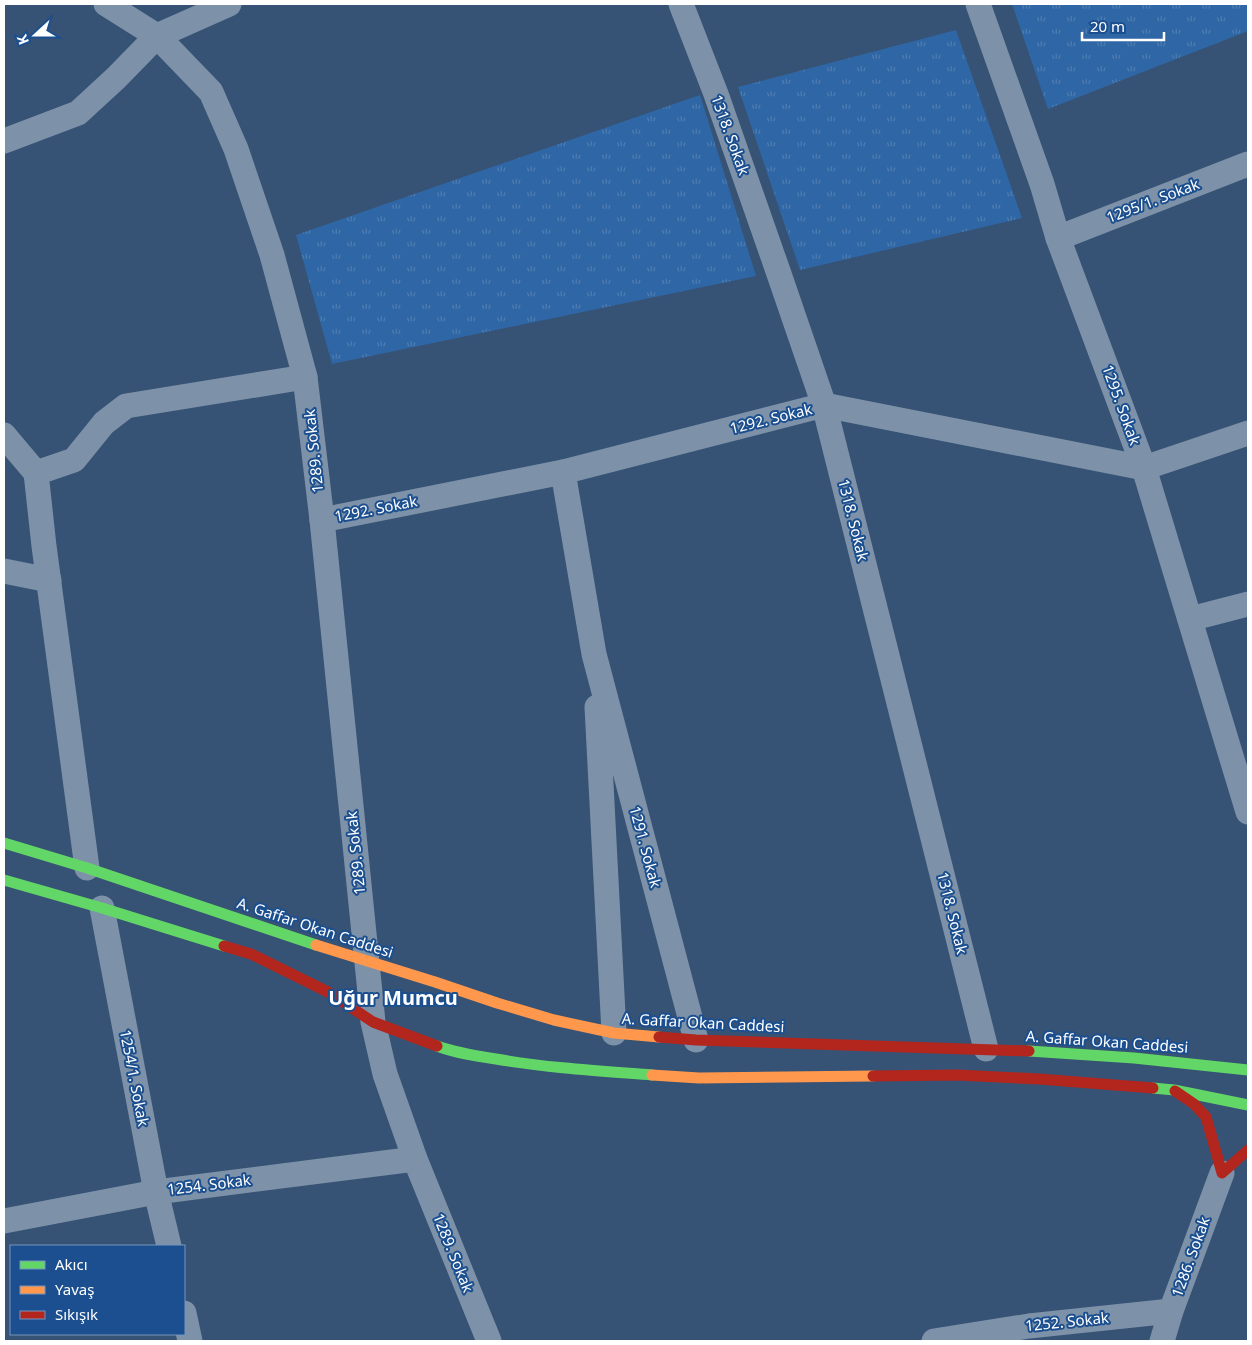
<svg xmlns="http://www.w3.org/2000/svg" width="1252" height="1345" font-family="'Noto Sans',sans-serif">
	<defs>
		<pattern id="grass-tufts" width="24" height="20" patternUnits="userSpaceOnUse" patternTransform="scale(1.25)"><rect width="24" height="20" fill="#2f66a5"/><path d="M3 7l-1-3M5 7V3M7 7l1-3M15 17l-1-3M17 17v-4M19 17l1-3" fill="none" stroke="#4e7db2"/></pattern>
	</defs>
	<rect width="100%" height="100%" fill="#365274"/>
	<g fill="url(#grass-tufts)">
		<polygon points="1012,4 1248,4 1248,31 1048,109"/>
		<polygon points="956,30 1022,218 800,270 738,87"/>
		<polygon points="700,95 756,276 332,364 296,235"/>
	</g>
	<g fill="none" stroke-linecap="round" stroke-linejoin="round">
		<g stroke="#7d92a8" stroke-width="25">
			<polyline points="106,4 157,36 211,92 236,149 272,255 305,377 322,520 373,1022 385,1074 415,1159 489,1341"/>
			<polyline points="681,4 716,94 778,271 824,405 986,1049"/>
			<polyline points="978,4 1042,184 1058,238 1144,468 1248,812"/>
			<polyline points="4,141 78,113 116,78 157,36 229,4"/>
			<polyline points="1058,238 1248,164"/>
			<polyline points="4,435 36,473"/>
			<polyline points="563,472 594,654 696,1040"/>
			<polyline points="322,520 563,472 824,405 1144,468 1248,433"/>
			<polyline points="4,571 49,580"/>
			<polyline points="1190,619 1248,604"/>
			<polyline points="597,707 614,1033"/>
			<polyline points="87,868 44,546 36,473 74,460 104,423 126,406 305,377"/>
			<polyline points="102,908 156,1192 169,1246"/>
			<polyline points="4,1221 156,1192 415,1159"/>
			<polyline points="184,1313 190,1341"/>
			<polyline points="934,1341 1029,1326 1171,1311"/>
			<polyline points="1162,1341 1171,1311 1222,1173"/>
		</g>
		<g stroke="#63d668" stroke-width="11">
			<polyline points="4,843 87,868 316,945"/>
			<polyline points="4,880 102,908 224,946"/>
			<path d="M 437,1046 C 456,1053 476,1056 496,1059 C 548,1068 600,1071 652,1075"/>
			<polyline points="1029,1051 1134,1058 1248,1070"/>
			<polyline points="1153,1088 1174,1090 1248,1105"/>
		</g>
		<g stroke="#ff974d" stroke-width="11">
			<polyline points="316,945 435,982 497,1003 554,1020 614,1033 659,1037"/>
			<polyline points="652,1075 699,1078 873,1076"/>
		</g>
		<g stroke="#b3261e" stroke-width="11">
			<polyline points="224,946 251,954 328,992 373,1022 437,1046"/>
			<polyline points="659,1037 696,1040 1029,1051"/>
			<polyline points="873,1076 957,1075 1039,1079 1153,1088"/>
			<polyline points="1175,1091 1194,1104 1206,1117 1222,1173 1248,1150"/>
		</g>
	</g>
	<g text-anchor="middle" stroke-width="4" stroke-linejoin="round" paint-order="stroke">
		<g font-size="15" fill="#fff" stroke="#1b4f8f">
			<text transform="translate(730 135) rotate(70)" y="5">1318. Sokak</text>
			<text transform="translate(1153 201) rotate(-21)" y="5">1295/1. Sokak</text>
			<text transform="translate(1121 405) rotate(70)" y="5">1295. Sokak</text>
			<text transform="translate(771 419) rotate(-14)" y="5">1292. Sokak</text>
			<text transform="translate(314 451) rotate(-96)" y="5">1289. Sokak</text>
			<text transform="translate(376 509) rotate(-11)" y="5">1292. Sokak</text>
			<text transform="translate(853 520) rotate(76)" y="5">1318. Sokak</text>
			<text transform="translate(645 847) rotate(75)" y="5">1291. Sokak</text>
			<text transform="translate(356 853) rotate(-96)" y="5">1289. Sokak</text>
			<text transform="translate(952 913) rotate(76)" y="5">1318. Sokak</text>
			<text transform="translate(315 928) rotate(18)" y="5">A. Gaffar Okan Caddesi</text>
			<text transform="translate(703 1023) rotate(3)" y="5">A. Gaffar Okan Caddesi</text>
			<text transform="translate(1107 1042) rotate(4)" y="5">A. Gaffar Okan Caddesi</text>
			<text transform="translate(134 1078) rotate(79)" y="5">1254/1. Sokak</text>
			<text transform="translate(209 1185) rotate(-7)" y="5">1254. Sokak</text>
			<text transform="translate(453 1253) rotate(68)" y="5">1289. Sokak</text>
			<text transform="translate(1191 1257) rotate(-70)" y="5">1286. Sokak</text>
			<text transform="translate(1067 1322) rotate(-6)" y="5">1252. Sokak</text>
		</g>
		<g font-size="20" font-weight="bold" fill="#fff" stroke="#1b4f8f">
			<text x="393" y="1005">Uğur Mumcu</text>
		</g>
	</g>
	<rect width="1252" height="1345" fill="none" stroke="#ffffff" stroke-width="10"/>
	<rect x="10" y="1245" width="175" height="90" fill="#1b4f8f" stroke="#7695bc"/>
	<rect x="20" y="1261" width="25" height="8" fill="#63d668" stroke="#7695bc"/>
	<text x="55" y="1270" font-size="15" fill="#ffffff">Akıcı</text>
	<rect x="20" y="1286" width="25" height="8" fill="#ff974d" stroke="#7695bc"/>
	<text x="55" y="1295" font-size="15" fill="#ffffff">Yavaş</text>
	<rect x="20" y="1311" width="25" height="8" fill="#b3261e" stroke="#7695bc"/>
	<text x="55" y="1320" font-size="15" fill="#ffffff">Sıkışık</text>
	<g transform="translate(35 35) rotate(249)" stroke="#1b4f8f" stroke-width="4" paint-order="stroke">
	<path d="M0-4L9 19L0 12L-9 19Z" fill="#ffffff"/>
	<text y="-8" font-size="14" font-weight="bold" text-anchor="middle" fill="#ffffff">K</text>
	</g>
	<path d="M1082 32v8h82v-8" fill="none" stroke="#ffffff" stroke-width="2.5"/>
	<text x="1090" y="32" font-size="15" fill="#ffffff" stroke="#1b4f8f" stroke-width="4" paint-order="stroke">20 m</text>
</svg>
